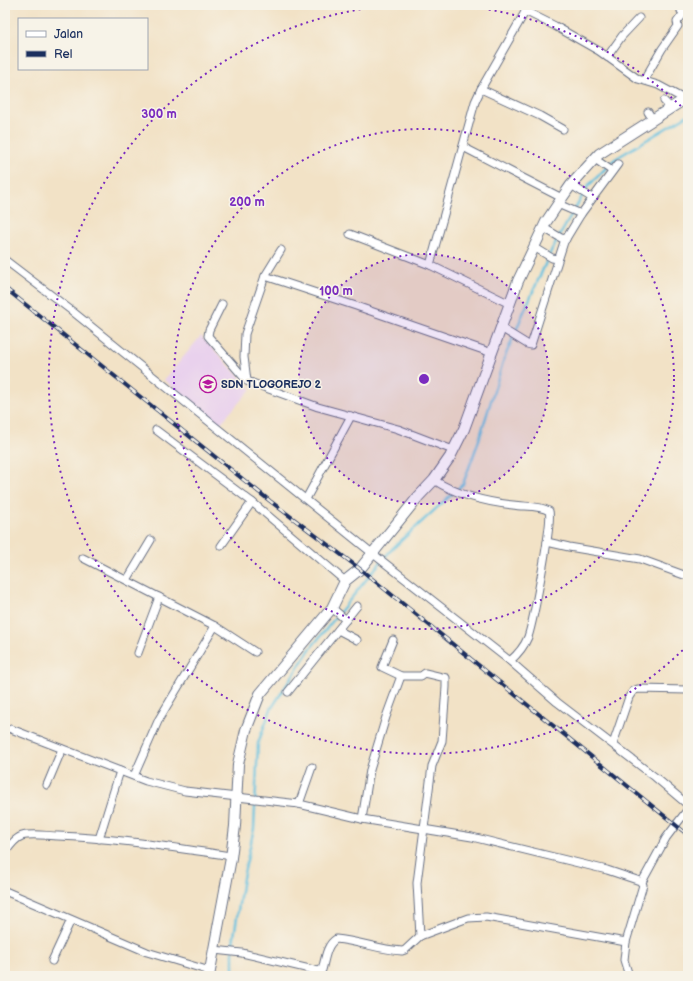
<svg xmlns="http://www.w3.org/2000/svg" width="693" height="981" font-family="'Balsamiq Sans',sans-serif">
	<rect width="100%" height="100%" fill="#f7f3e8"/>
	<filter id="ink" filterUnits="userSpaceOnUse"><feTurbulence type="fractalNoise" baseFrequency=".025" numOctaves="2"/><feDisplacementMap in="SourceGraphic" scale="8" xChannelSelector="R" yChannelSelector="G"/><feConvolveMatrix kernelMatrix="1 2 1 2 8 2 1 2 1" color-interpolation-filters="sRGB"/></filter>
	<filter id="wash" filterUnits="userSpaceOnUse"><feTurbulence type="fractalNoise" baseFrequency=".012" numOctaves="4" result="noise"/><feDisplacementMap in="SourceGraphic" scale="16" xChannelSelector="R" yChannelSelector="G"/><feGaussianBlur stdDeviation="0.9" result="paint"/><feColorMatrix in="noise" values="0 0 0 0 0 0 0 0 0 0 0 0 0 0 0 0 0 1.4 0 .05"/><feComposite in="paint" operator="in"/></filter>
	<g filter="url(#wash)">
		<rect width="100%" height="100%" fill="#f2e2c6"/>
		<polygon fill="#e9d1ed" points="201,336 251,389 219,425 164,380"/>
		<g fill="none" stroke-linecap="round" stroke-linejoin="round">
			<polyline stroke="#61c0df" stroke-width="2.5" points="233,976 233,943 243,878 254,829 258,743 271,709 310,649 374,570 392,549 463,484 478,443 504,359 522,316 552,249 588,186 615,159 688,115"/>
		</g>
	</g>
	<g filter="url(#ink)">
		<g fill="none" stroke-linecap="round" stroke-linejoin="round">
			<g stroke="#666e82" stroke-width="9">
				<g id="minor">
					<polyline points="525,11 555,26 599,51 638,79 658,85 684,99"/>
					<polyline points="607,57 622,36 639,18"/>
					<polyline points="644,80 662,49 678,26 677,22 684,13 681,11 683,5"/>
					<polyline points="481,89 540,116 563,129"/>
					<polyline points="664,101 671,108"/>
					<polyline points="648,112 653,120"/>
					<polyline points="463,147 562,198"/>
					<polyline points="595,159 612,171"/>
					<polyline points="571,185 592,198"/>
					<polyline points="558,204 581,214"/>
					<polyline points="544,228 561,238 566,239"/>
					<polyline points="350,234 430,265 510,304"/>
					<polyline points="534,247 552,258 558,259"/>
					<polyline points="5,260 72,311 372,553 510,661 557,702 655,777 688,805"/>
					<polyline points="430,265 475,102 481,89 529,5"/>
					<polyline points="265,276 356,306 492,353"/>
					<polyline points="222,304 209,330 208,336 247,381 318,407 398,429 453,450"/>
					<polyline points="501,328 527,344 531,345 564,242 581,214 618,164"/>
					<polyline points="247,381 244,357 245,334 265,276 281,250"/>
					<polyline points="156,430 252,502 345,581"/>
					<path d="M 434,480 C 457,495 486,502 513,505 C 524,507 539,505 549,511 C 553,521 533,622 528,637 C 524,647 518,654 510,661"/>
					<polyline points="306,499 351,416"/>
					<polyline points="547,542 569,547 640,559 684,575"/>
					<polyline points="221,546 252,502"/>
					<polyline points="83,558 215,626 255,652"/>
					<polyline points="127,580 151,540"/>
					<polyline points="332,608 346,620"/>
					<polyline points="338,630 357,640"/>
					<polyline points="393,640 382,667 401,676 421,676 425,673 446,678 446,687 442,741 432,766 417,883 420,936"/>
					<polyline points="138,653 159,597"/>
					<polyline points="288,692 357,606"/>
					<polyline points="11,729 146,781 185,791 299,804 362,819 472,837 607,870 640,881 643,885 626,942 624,960 629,976"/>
					<polyline points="613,744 629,697 633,691 638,689 688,690"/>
					<polyline points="134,776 159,719 215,626"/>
					<polyline points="47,785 62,749"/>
					<polyline points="299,804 312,767"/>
					<polyline points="362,819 370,770 386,717 401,676"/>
					<polyline points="99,839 120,771"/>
					<path d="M 5,853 C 9,847 14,839 22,836 C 32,833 47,836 58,836 C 117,838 174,848 232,856"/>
					<polyline points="642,882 666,838 688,809"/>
					<polyline points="5,891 147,952 210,971"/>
					<path d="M 214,950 L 242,953 L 318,971 L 322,970 C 325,960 326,945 336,939 C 359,941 380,950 402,951 L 405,950 L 420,936 L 468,918 L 486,917 L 626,942"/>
					<polyline points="52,961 71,920"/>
				</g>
			</g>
			<g stroke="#666e82" stroke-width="12">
				<polyline id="secondary" points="209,976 231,858 235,826 238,764 246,730 260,694 332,608 345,581 360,569 418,497 434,480 450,457 464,429 518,281 546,222 562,198 571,185 599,154 688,97"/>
			</g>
			<use href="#minor" stroke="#fff" stroke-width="7"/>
			<use href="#secondary" stroke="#fff" stroke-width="10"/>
			<g stroke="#1b2f5e" stroke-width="4">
				<polyline id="rail" points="5,288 270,501 360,569 688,835"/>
			</g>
			<use href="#rail" stroke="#f7f3e8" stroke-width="2.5" stroke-dasharray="8" stroke-linecap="butt"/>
		</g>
	</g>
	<circle cx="424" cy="379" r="125" fill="#7b2cbf" fill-opacity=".12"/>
	<g fill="none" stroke="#7b2cbf" stroke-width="2" stroke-dasharray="2 4">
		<circle cx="424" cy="379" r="125"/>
		<circle cx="424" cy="379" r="250"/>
		<path d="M687 646A375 375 0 1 1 395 5M453 5A375 375 0 0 1 687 112"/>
	</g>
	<defs>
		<g id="school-ring" transform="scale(0.9)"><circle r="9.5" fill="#f7f3e8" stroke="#b5179e" stroke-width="1.5"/><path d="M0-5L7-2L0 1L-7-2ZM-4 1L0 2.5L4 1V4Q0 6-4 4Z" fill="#b5179e"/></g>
	</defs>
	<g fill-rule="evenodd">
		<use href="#school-ring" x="208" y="384"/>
	</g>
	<g text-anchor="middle" stroke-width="3" stroke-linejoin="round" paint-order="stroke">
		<g font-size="11" font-weight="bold" fill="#1b2f5e" stroke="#f7f3e8" text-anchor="start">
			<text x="221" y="388">SDN TLOGOREJO 2</text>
		</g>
	</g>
	<circle cx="424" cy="379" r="6" fill="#7b2cbf" stroke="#f7f3e8" stroke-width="2"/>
	<g font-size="12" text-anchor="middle" font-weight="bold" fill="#7b2cbf" stroke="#f7f3e8" stroke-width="3" stroke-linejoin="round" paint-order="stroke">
		<text x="159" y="118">300 m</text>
		<text x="247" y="206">200 m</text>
		<text x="336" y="295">100 m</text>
	</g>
	<rect width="693" height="981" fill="none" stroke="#f7f3e8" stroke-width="20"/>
	<rect x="18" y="18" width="130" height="52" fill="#f7f3e8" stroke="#9fa5b1"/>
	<rect x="26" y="31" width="20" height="6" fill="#ffffff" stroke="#9fa5b1"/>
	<text x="54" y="38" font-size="12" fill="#1b2f5e">Jalan</text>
	<rect x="26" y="51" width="20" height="6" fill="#1b2f5e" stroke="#9fa5b1"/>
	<text x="54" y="58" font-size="12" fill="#1b2f5e">Rel</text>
</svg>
